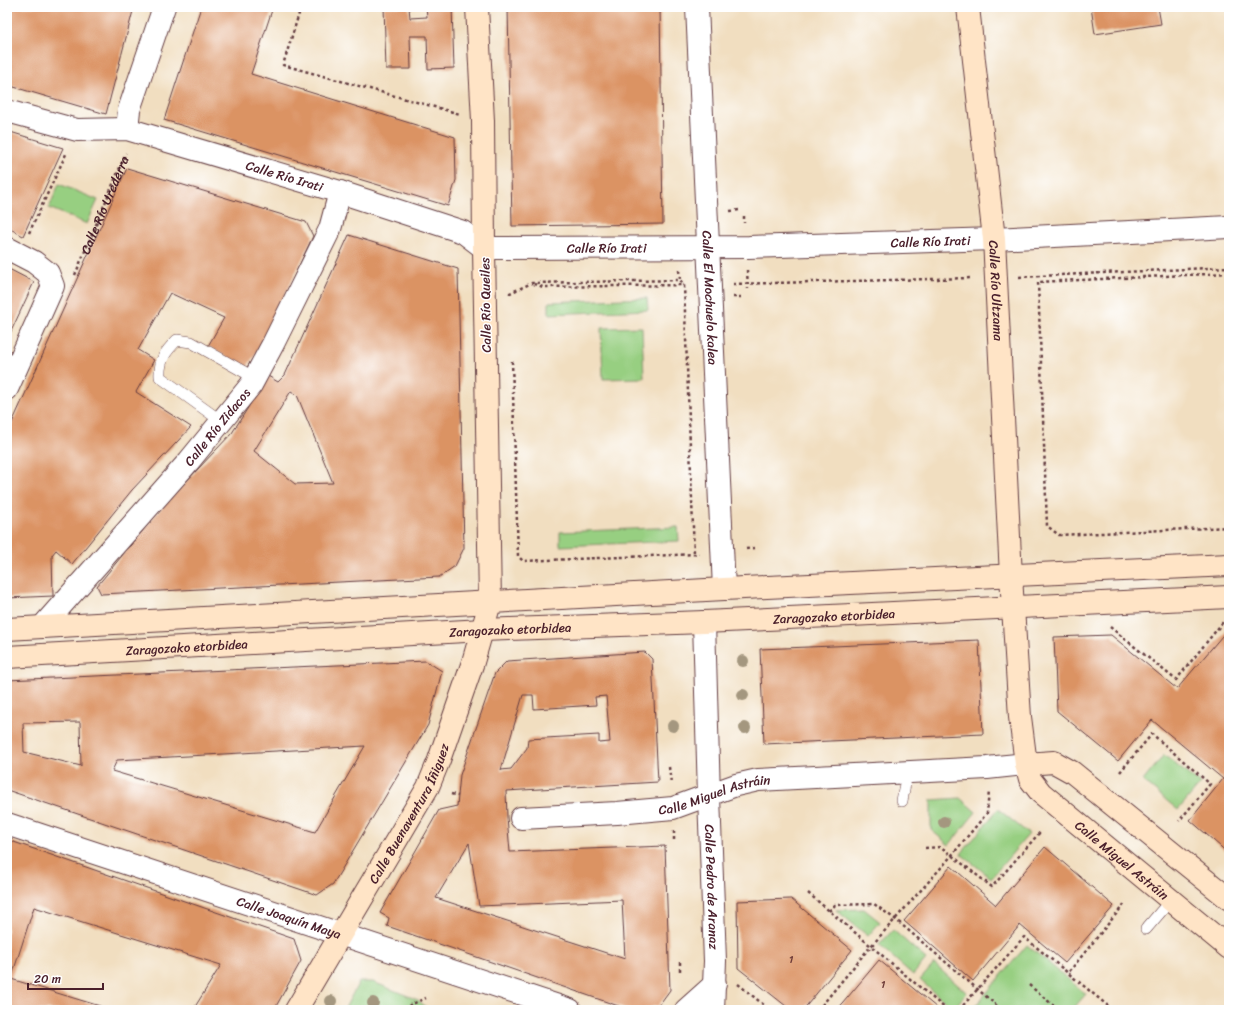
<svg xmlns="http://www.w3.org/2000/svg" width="1236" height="1017" font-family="Sriracha,sans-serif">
	<rect width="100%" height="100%" fill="#fff"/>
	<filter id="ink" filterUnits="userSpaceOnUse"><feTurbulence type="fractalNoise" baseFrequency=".025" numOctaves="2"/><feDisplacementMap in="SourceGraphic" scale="8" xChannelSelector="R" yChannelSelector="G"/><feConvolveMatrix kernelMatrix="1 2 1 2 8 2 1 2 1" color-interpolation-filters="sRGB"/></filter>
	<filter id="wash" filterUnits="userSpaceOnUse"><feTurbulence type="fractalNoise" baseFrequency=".012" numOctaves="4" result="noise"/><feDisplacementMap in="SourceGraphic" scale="16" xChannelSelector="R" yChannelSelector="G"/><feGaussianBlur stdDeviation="0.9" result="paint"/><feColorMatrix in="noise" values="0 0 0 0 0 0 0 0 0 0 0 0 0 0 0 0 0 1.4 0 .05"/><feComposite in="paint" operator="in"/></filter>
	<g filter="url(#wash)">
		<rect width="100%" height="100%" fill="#f1dec0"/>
		<g fill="#97cf81" stroke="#707756">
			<polygon points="59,184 98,200 87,224 49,208"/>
			<polygon points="647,298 648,310 549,314 549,302"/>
			<polygon points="642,327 644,378 603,379 601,328"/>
			<polygon points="678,527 679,541 560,546 560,532"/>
			<polygon points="1164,755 1200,784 1178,810 1143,781"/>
			<polygon points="960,798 976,812 949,845 931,830 931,800"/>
			<polygon points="998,809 1029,834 991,878 961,854"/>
			<polygon points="864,909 880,922 868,936 836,910"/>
			<polygon points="893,930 926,959 913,975 879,945"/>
			<polygon points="1027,945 1086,994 1072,1010 972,1010"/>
			<polygon points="934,964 967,993 953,1009 920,980"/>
			<polygon points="359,982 373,982 418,1000 429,1010 344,1010"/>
		</g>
		<g id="blocks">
			<g fill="#db9363" fill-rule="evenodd">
				<polygon points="7,7 134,7 106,114 7,85"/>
				<polygon points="201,7 273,7 251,74 455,137 456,180 448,206 164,120"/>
				<polygon points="384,7 409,7 410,18 427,17 426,7 452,7 454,68 428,69 427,36 410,36 411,69 386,69"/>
				<polygon points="508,7 660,7 663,224 512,226"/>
				<polygon points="1091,7 1158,7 1161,24 1095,34"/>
				<polygon points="7,131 63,148 23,236 7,227"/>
				<polygon points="127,168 306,222 313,236 264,340 246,369 208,346 224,318 170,293 138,350 154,360 136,392 191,427 132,490 72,564 56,550 52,555 53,596 7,598 7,434"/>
				<path d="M 349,235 L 458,269 L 464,548 L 455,566 L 439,577 L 101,594 L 97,586 L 164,505 L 232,433 L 268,376 L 278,382 L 285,375 ZM 291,391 L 297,395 L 333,483 L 295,484 L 254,451 Z"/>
				<polygon points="7,268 34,282 7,340"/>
				<polygon points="1228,629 1229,629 1229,854 1190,820 1223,779 1152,720 1118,761 1057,711 1054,637 1111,635 1177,689"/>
				<polygon points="979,640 983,734 764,744 760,649"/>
				<path d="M 645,652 L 652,659 L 658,782 L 506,791 L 507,817 L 510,852 L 665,846 L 670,990 L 659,1005 L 640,1010 L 630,1010 L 387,926 L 389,918 L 380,913 L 439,810 L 457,806 L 460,775 L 495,673 L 507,661 ZM 523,695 L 533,695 L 534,709 L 596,705 L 595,697 L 606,696 L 610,742 L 599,743 L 599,735 L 528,739 L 527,748 L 511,769 L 501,770 ZM 469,843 L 479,906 L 622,900 L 625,959 L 436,898 Z"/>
				<path d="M 426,661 L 442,671 L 428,725 L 333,884 L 317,895 L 7,790 L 7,680 ZM 80,722 L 81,766 L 24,752 L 23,723 ZM 365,746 L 315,832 L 112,771 L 117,760 Z"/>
				<polygon points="8,840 294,939 301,961 274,1010 193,1010 221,965 34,907 11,979 113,1010 7,1010 7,841"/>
				<polygon points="1045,847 1114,906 1065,963 1020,925 973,981 904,921 951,866 996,905"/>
				<polygon points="791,899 852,950 803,1010 791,1010 738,968 737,901"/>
				<polygon points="879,960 937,1008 936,1010 837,1010"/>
			</g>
		</g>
	</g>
	<g filter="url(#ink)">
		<use href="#blocks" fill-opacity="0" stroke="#633c41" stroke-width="1"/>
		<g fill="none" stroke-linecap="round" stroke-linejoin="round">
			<g stroke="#633c41" stroke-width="12">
				<g id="lane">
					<path d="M 221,421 L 160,377 C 159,360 165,352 177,340 L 191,342 L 255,378"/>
					<polyline points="902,801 907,772"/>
					<polyline points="1146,929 1170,901"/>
				</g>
			</g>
			<g stroke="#633c41" stroke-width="24">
				<g id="street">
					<path id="s2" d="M 697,7 L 724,589"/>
					<path id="s3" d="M 7,111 L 77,130 L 127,129 L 340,192 L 463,232 L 484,248 L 749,247 L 994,239 L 1229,227"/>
					<polyline points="127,129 129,110 164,7"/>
					<polyline points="7,248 34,262 48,273 53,286 7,389"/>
					<path id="s4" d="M 704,622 L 709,796 L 715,961 L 713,1010"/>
					<path id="s5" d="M 42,627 L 189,461 L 251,385 L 273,344 L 330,229 L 340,192"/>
					<path id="s6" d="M 521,818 L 617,813 L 673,808 L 736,785 L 758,780 L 987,768 L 1026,764"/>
					<path id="s7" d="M 7,824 L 570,1010"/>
					<polyline points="686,1010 715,984"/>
				</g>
			</g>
			<g stroke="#633c41" stroke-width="24">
				<g id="secondary">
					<path id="s8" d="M 968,7 L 994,239 L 1011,576 L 1020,717 L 1026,764 L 1030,779 L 1041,793 L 1229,948"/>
					<polyline points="7,629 724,589 1229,565"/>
					<path id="s9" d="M 7,657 L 483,630 L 704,622 L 1229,597"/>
					<polyline points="1026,764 1054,762 1072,772 1229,899"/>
					<path id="s10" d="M 296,1010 L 428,787 L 439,760 L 473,662 L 490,603 L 484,248 L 483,121 L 477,7"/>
				</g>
			</g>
			<g stroke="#633c41" stroke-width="2.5" stroke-dasharray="3 3" stroke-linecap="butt">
				<polyline points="301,7 283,65 460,114"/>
				<polyline points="730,211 740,210"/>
				<polyline points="744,216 744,223"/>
				<polyline points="29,233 67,152"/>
				<polyline points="679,270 680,280"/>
				<polyline points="747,270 748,289"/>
				<polyline points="1229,273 1038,282 1047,526 1059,535 1229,527"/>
				<path id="s1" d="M 75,275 L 126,153"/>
				<polyline points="1019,277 1229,267"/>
				<polyline points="534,284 543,287 684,285"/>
				<polyline points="733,284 972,278"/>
				<polyline points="510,294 510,293 532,283 680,280 684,285 694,554"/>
				<polyline points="733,297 741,297"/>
				<polyline points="512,361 518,556 523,561 699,554"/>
				<polyline points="746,549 754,548"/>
				<polyline points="1110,627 1176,680 1223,622"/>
				<polyline points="669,767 671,783"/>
				<polyline points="1120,772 1152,734 1210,784 1179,821"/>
				<polyline points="451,794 458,796"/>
				<polyline points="674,831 674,840"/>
				<polyline points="925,848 941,847 992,887 1041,831"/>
				<polyline points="808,893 947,1010"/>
				<polyline points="829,911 835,905 874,904 895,919 1002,1010"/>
				<polyline points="680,962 680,973"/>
				<polyline points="738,984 770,1010"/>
				<polyline points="1029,985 1059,1010"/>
				<polyline points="404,1010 410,1005 426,998"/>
				<polyline points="818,1010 865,953 947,861 987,813 989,791"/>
				<polyline points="959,1010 1024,937 1068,973"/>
				<polyline points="1113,1010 1068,973 1126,902"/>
			</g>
			<use href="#lane" stroke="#fff" stroke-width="11"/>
			<use href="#street" stroke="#fff" stroke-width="22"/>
			<use href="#secondary" stroke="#ffe4c6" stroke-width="22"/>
		</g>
		<g fill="#a4977f">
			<circle cx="743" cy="661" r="6"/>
			<circle cx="743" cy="695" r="6"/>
			<circle cx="673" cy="726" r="6"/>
			<circle cx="745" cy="728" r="6"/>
			<circle cx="944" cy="822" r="6"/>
			<circle cx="331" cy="1001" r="6"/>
			<circle cx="373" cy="1003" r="6"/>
		</g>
	</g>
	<g text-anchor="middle" stroke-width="3" stroke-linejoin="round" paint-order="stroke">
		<g font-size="11" fill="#6e3c39">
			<text x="791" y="963">1</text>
			<text x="883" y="988">1</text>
		</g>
		<g font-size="13" fill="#4a1f2b" stroke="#fff">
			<text dy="5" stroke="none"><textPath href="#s3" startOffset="287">Calle Río Irati</textPath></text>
			<text dy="5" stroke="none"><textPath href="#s1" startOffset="76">Calle Río Urederra</textPath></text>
			<text dy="5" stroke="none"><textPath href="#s3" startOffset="947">Calle Río Irati</textPath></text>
			<text dy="5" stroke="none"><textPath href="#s3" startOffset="623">Calle Río Irati</textPath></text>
			<text dy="5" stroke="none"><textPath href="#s8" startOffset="285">Calle Río Ultzama</textPath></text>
			<text dy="5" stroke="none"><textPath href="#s2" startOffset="291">Calle El Mochuelo kalea</textPath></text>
			<text transform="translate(485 305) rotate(-91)" y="5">Calle Río Queiles</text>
			<text dy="5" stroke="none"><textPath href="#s5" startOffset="266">Calle Río Zidacos</textPath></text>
			<text dy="5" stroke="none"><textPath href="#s9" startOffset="828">Zaragozako etorbidea</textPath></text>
			<text dy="5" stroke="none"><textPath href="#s9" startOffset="504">Zaragozako etorbidea</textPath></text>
			<text dy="5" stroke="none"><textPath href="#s9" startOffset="180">Zaragozako etorbidea</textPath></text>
			<text dy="5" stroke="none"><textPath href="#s6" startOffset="196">Calle Miguel Astráin</textPath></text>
			<text dy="5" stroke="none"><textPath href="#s10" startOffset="227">Calle Buenaventura Íñiguez</textPath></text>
			<text dy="5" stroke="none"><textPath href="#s8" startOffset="898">Calle Miguel Astráin</textPath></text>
			<text dy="5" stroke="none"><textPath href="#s4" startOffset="265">Calle Pedro de Aranaz</textPath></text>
			<text dy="5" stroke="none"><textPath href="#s7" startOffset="297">Calle Joaquín Maya</textPath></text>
		</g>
	</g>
	<rect width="1236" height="1017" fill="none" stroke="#fff" stroke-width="24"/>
	<path d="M28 983v6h75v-6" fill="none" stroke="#4a1f2b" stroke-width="2"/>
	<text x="34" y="983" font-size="12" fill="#4a1f2b" stroke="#ffffff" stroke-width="3" paint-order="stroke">20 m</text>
</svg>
